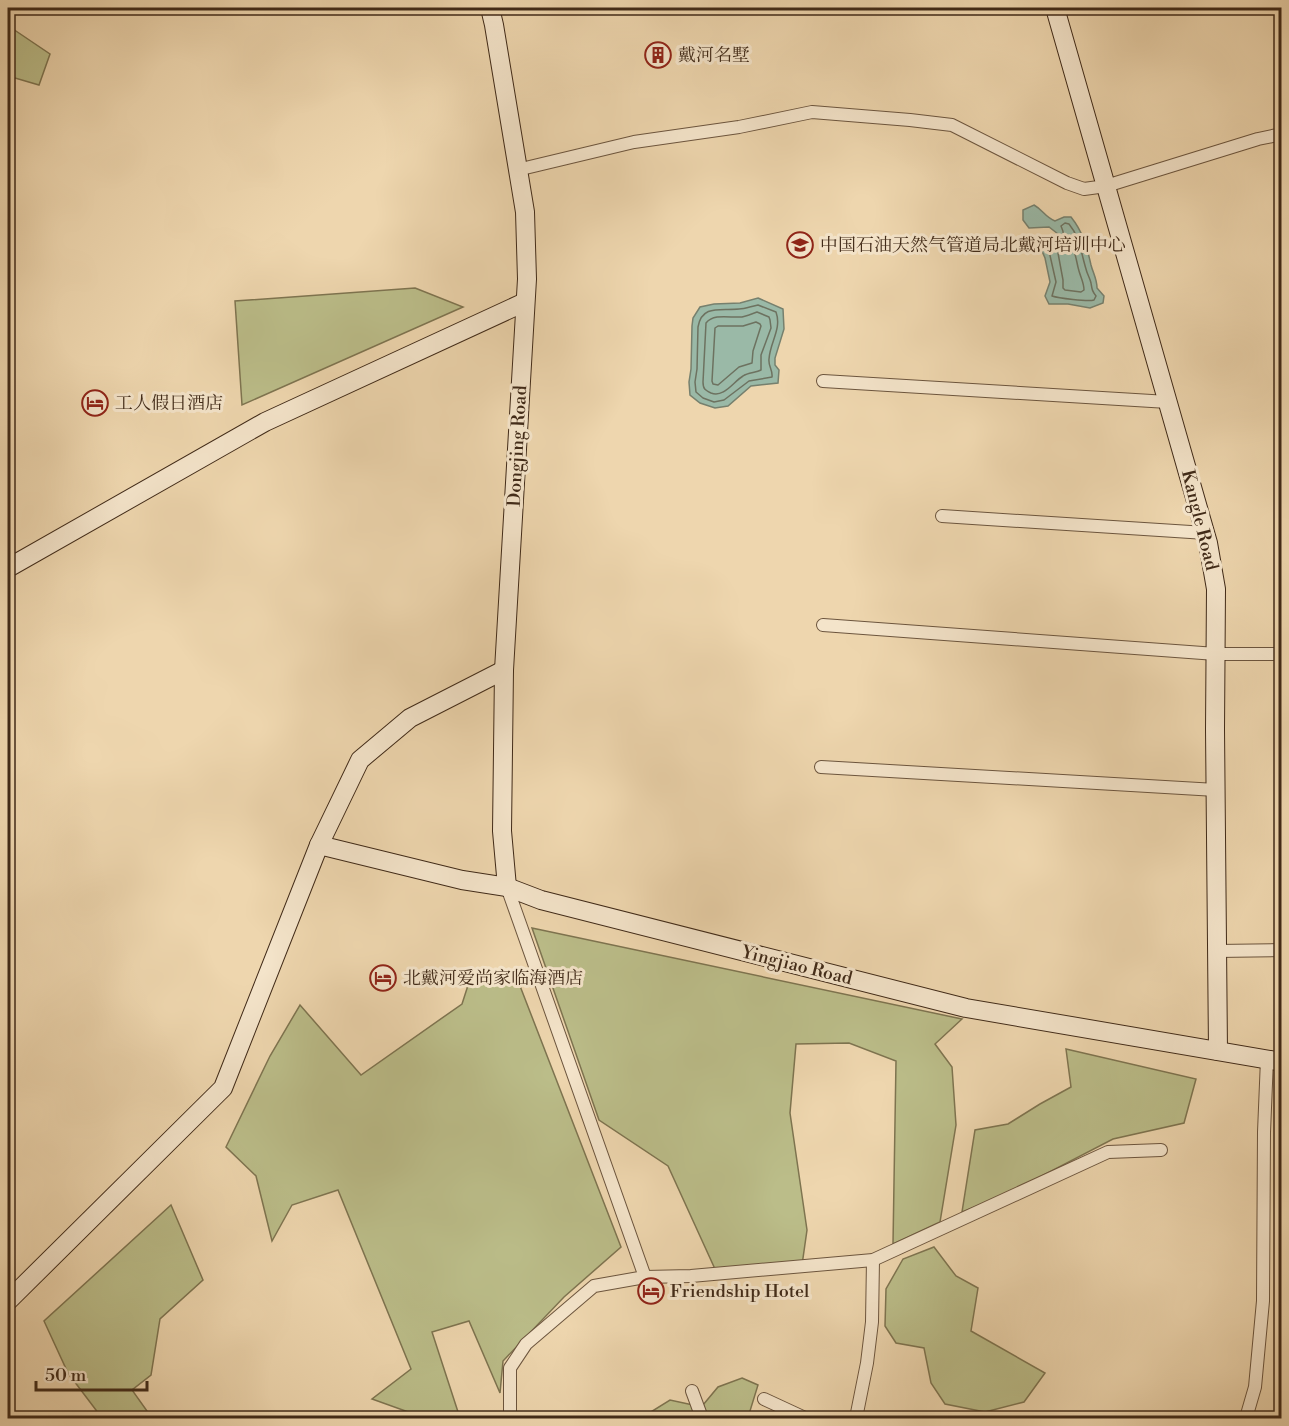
<svg xmlns="http://www.w3.org/2000/svg" width="1289" height="1426" font-family="'Libre Bodoni','Noto Serif SC',serif">
	<rect width="100%" height="100%" fill="#eed6ae"/>
	<filter id="stains"><feTurbulence type="fractalNoise" baseFrequency=".00333" numOctaves="4"/><feColorMatrix values="0 0 0 0 .2 0 0 0 0 .09 0 0 0 0 .02 0 0 0 .5 -.17"/></filter>
	<radialGradient id="worn" r=".72"><stop offset=".6" stop-color="#630" stop-opacity="0"/><stop offset="1" stop-color="#630" stop-opacity=".3"/></radialGradient>
	<g fill="#bbbd89" stroke="#7e7450" stroke-width="1.5">
		<polygon points="8,8 13,8 10,27 50,54 39,85 8,76"/>
		<polygon points="415,288 463,307 242,405 235,301"/>
		<polygon points="532,928 962,1019 935,1044 952,1067 956,1125 940,1222 893,1244 896,1061 849,1043 796,1044 790,1113 807,1230 802,1265 715,1269 668,1166 599,1120"/>
		<polygon points="515,973 621,1247 564,1297 503,1361 500,1393 469,1321 432,1332 460,1418 425,1418 372,1399 411,1369 338,1190 292,1205 272,1241 256,1176 226,1147 270,1056 300,1005 361,1075 462,1004 471,976"/>
		<polygon points="1066,1049 1196,1079 1184,1123 1113,1139 1001,1197 962,1212 975,1130 1008,1124 1040,1104 1071,1087"/>
		<polygon points="171,1205 203,1280 160,1319 151,1375 132,1390 152,1418 102,1418 68,1373 44,1321"/>
		<polygon points="934,1247 956,1276 978,1288 971,1331 1045,1373 1024,1402 985,1412 945,1404 931,1383 924,1348 896,1343 885,1326 886,1289 903,1259"/>
		<polygon points="742,1378 758,1385 750,1411 744,1418 641,1418 670,1400 693,1405 703,1405 718,1387"/>
	</g>
	<g fill="#9ab9a7" stroke="#76806e" stroke-width="1.5">
		<path d="M 1034,205 C 1043,210 1045,217 1055,221 L 1064,217 L 1071,217 C 1083,232 1087,247 1091,265 C 1093,273 1097,279 1097,288 L 1104,296 L 1103,303 L 1090,308 L 1068,304 L 1049,304 L 1045,296 L 1050,282 L 1045,258 L 1042,251 L 1048,241 L 1054,238 L 1058,234 L 1049,227 L 1029,228 L 1023,220 L 1023,210 Z"/>
		<polygon points="758,298 783,309 784,329 775,358 775,365 779,370 778,383 751,386 728,406 715,408 700,403 690,395 689,382 691,369 692,326 693,318 700,307 714,304 740,303"/>
	</g>
	<g fill="none" stroke-linecap="round" stroke-linejoin="round">
		<g stroke="#6d7260" stroke-width="1.5">
			<path d="M 1065,223 L 1069,224 C 1080,237 1081,253 1086,269 C 1087,274 1090,278 1091,283 C 1092,289 1092,291 1096,296 L 1094,300 C 1088,302 1058,298 1052,296 L 1056,282 L 1049,251 C 1055,240 1069,243 1061,226 Z"/>
			<path d="M 1070,243 C 1076,251 1076,261 1079,271 C 1081,278 1084,283 1084,290 L 1081,292 L 1065,290 L 1063,288 L 1063,280 L 1058,253 Z"/>
			<path d="M 758,305 L 776,312 C 782,329 770,342 769,359 C 768,366 773,370 772,377 L 749,381 L 724,400 L 714,402 L 703,398 L 696,392 L 695,382 L 697,369 L 698,327 C 702,304 721,311 739,309 C 745,309 752,306 758,305 Z"/>
			<path d="M 757,312 L 769,317 L 770,320 L 771,328 L 761,355 L 761,370 C 756,373 748,372 743,376 C 733,382 724,398 711,393 C 705,390 703,389 703,382 L 706,323 C 714,313 730,318 742,317 C 747,316 752,314 757,312 Z"/>
			<polygon points="756,322 760,324 761,326 753,351 752,363 739,367 718,385 713,384 712,381 715,328 718,326 743,326"/>
		</g>
		<g stroke="#6c553e" stroke-width="14">
			<g id="street">
				<polyline points="517,170 634,142 739,127 812,112 910,120 952,125 1067,183 1084,189 1106,186 1258,139 1282,134"/>
				<polyline points="823,381 1168,402"/>
				<polyline points="942,516 1206,533"/>
				<polyline points="823,625 1216,654 1282,654"/>
				<polyline points="821,767 1216,790"/>
				<polyline points="507,887 645,1277"/>
				<polyline points="1217,951 1282,950"/>
				<polyline points="692,1391 702,1418"/>
				<polyline points="764,1399 805,1418"/>
				<polyline points="510,1418 510,1368 526,1344 594,1286 645,1277 691,1276 873,1260 1108,1152 1161,1150"/>
				<polyline points="856,1418 867,1363 872,1322 873,1260"/>
				<polyline points="1246,1418 1255,1387 1263,1301 1264,1132 1267,1059"/>
			</g>
		</g>
		<g stroke="#402a18" stroke-width="20">
			<g id="secondary">
				<polyline points="490,8 494,25 525,212 527,279 504,670 502,831 507,887"/>
				<polyline points="1055,8 1208,543 1216,589 1215,729 1218,1051"/>
				<polyline points="8,568 265,422 525,302"/>
				<polyline points="319,845 462,880 507,887 541,900 966,1008 1282,1062"/>
				<polyline points="8,1301 223,1088 319,845 360,760 410,718 504,670"/>
			</g>
		</g>
		<use href="#street" stroke="#f4e4ca" stroke-width="12"/>
		<use href="#secondary" stroke="#f4e4ca" stroke-width="18"/>
	</g>
	<defs>
		<g id="building-ring" transform="scale(1.35)"><circle r="9.5" fill="#f4e4ca" stroke="#8f2418" stroke-width="1.5"/><path d="M-4-6H4V6H1V3H-1V6H-4ZM-2.5-4.3h1.7v1.8h-1.7ZM.8-4.3h1.7v1.8H.8ZM-2.5-1h1.7V.8h-1.7ZM.8-1h1.7V.8H.8Z" fill="#8f2418"/></g>
		<g id="school-ring" transform="scale(1.35)"><circle r="9.5" fill="#f4e4ca" stroke="#8f2418" stroke-width="1.5"/><path d="M0-5L7-2L0 1L-7-2ZM-4 1L0 2.5L4 1V4Q0 6-4 4Z" fill="#8f2418"/></g>
		<g id="hotel-ring" transform="scale(1.35)"><circle r="9.5" fill="#f4e4ca" stroke="#8f2418" stroke-width="1.5"/><path d="M-6-4.5h1.5V1H6V5H4.5V3h-9V5H-6ZM-4 0a1.8 1.8 0 1 1 3.6 0ZM.5 0V-2.5h3Q6-2.5 6 0Z" fill="#8f2418"/></g>
	</defs>
	<g fill-rule="evenodd">
		<use href="#building-ring" x="658" y="55"/>
		<use href="#school-ring" x="800" y="245"/>
		<use href="#hotel-ring" x="95" y="403"/>
		<use href="#hotel-ring" x="383" y="978"/>
		<use href="#hotel-ring" x="651" y="1291"/>
	</g>
	<g text-anchor="middle" stroke-width="6" stroke-linejoin="round" paint-order="stroke">
		<g font-size="18" fill="#402a18" stroke="#f4e4ca" text-anchor="start">
			<text x="678" y="61">戴河名墅</text>
			<text x="820" y="251">中国石油天然气管道局北戴河培训中心</text>
			<text x="115" y="409">工人假日酒店</text>
			<text x="403" y="984">北戴河爱尚家临海酒店</text>
			<text x="670" y="1297">Friendship Hotel</text>
		</g>
		<g font-size="18" fill="#402a18" stroke="#f4e4ca">
			<text transform="translate(517 446) rotate(-87)" y="6">Dongjing Road</text>
			<text transform="translate(1200 520) rotate(76)" y="6">Kangle Road</text>
			<text transform="translate(797 965) rotate(14)" y="6">Yingjiao Road</text>
		</g>
	</g>
	<rect width="1289" height="1426" fill="none" stroke="#eed6ae" stroke-width="30"/>
	<rect x="9" y="9" width="1271" height="1408" fill="none" stroke="#402a18" stroke-width="3"/>
	<rect x="15" y="15" width="1259" height="1396" fill="none" stroke="#402a18" stroke-width="1.5"/>
	<path d="M36 1381v9h111v-9" fill="none" stroke="#402a18" stroke-width="3"/>
	<text x="45" y="1381" font-size="18" fill="#402a18" stroke="#f4e4ca" stroke-width="4.5" paint-order="stroke">50 m</text>
	<rect width="100%" height="100%" filter="url(#stains)"/>
	<rect width="100%" height="100%" fill="url(#worn)"/>
</svg>
